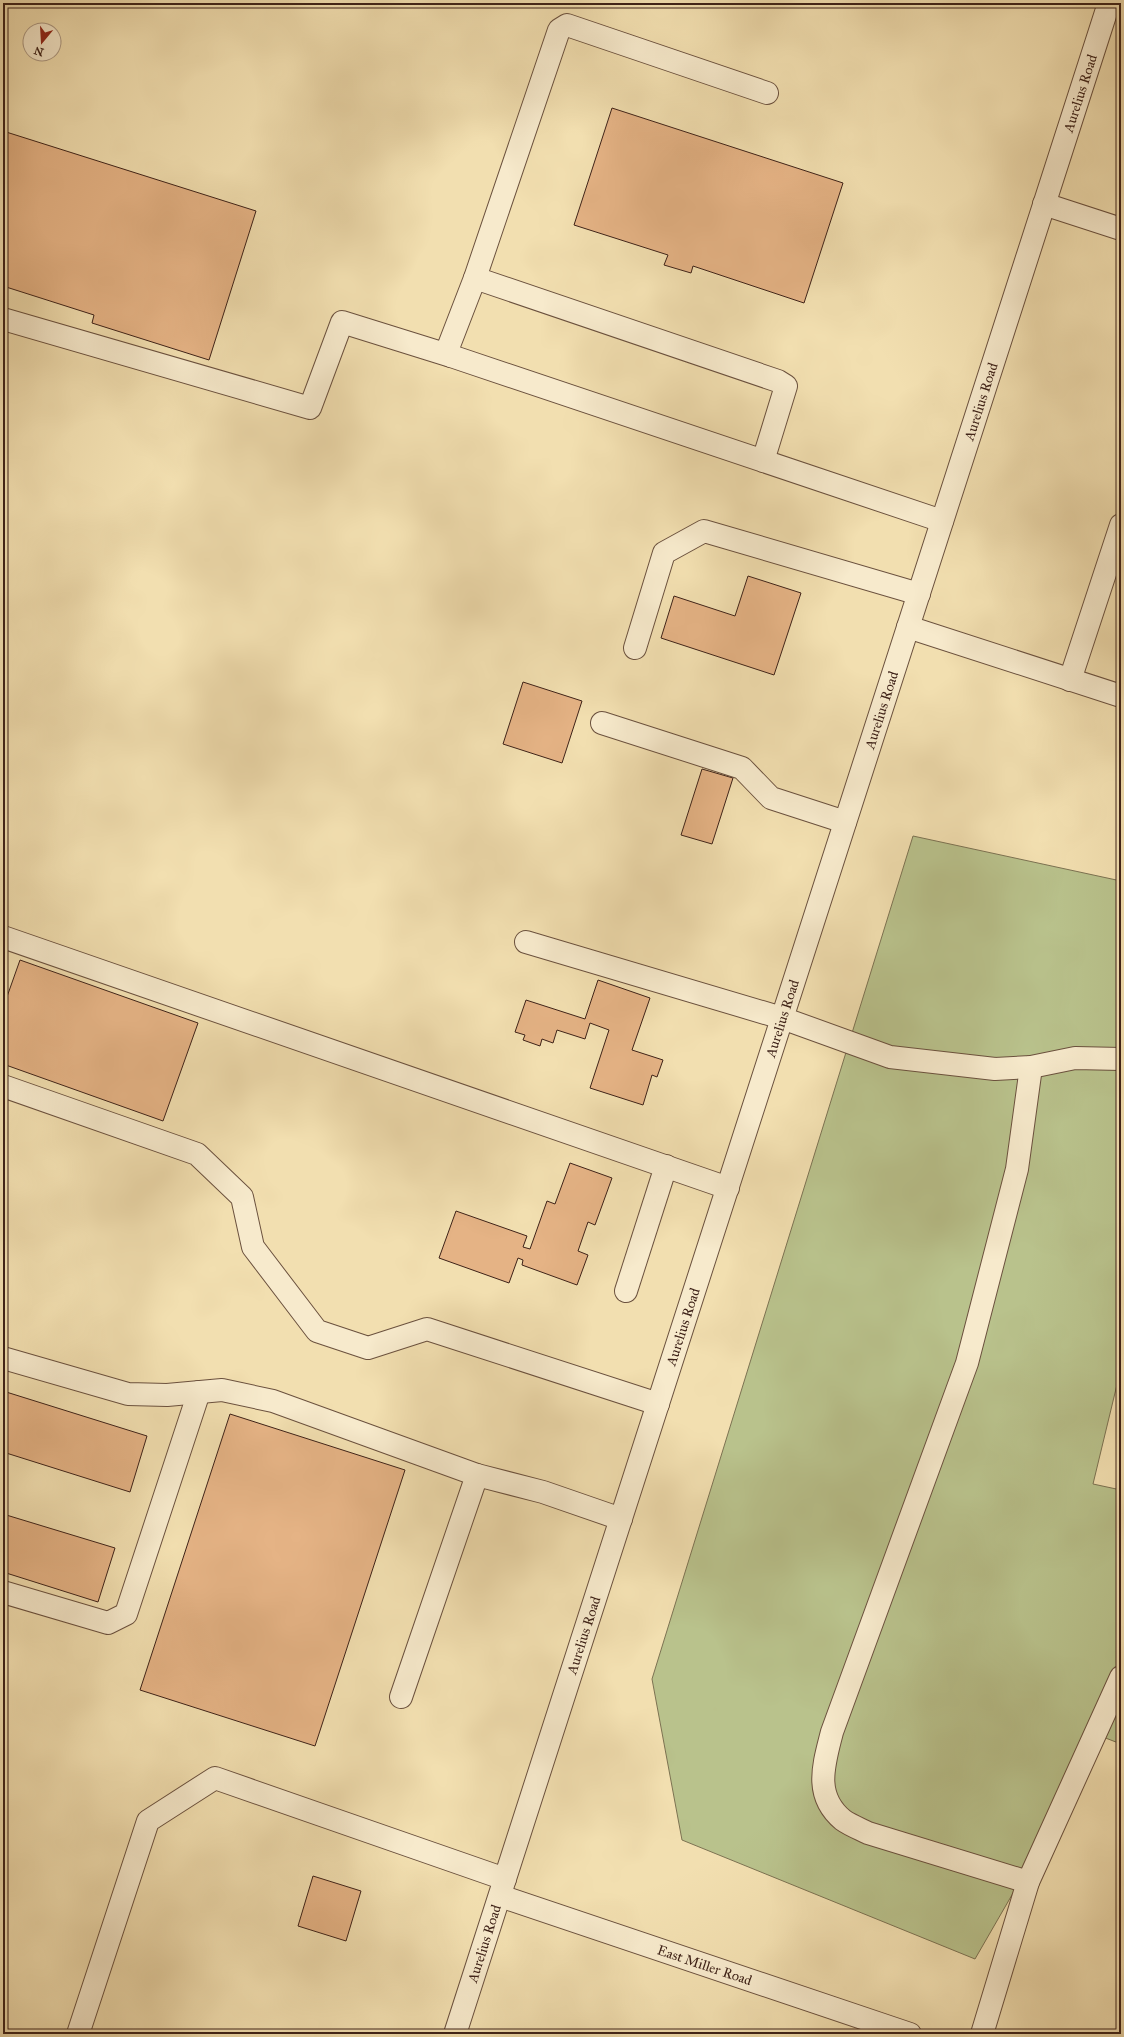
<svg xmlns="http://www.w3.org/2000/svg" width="1124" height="2037" font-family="'IM FELL Great Primer',serif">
	<rect width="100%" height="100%" fill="#f2dfb0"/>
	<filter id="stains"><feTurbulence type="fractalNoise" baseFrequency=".005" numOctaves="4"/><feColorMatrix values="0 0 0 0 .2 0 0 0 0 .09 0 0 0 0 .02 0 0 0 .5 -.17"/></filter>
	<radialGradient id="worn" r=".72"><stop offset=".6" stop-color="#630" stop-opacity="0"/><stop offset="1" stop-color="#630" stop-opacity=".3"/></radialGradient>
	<polygon fill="#b9c28c" stroke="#7c7252" points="913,836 1121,881 1121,1368 1093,1484 1121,1490 1121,1744 1103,1737 975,1959 682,1840 652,1679"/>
	<g fill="#e5b385" stroke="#3e2218">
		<polygon points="612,108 843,183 804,303 693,266 691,273 664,265 668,255 574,225"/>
		<polygon points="3,131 256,211 209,360 92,323 94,315 3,286"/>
		<polygon points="748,576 801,593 774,675 661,638 674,596 735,616"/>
		<polygon points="523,682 582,701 562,763 503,744"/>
		<polygon points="702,769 733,778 712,844 681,835"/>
		<polygon points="20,960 198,1023 163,1121 3,1064 3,1008"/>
		<polygon points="598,980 650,998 632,1050 663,1060 657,1077 652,1075 643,1105 590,1088 609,1030 590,1023 585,1039 557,1030 553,1043 542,1039 540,1046 523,1040 525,1035 515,1032 526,1000 585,1019"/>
		<polygon points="570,1163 612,1178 595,1225 588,1222 578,1251 588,1255 577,1285 522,1265 523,1260 518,1258 509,1283 439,1258 456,1211 527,1236 523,1247 530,1249 547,1201 555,1204"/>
		<polygon points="3,1391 147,1436 130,1492 3,1452"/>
		<polygon points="230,1414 405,1470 315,1746 140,1690"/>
		<polygon points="3,1514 115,1548 98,1602 3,1572"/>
		<polygon points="313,1876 361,1891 346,1941 298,1926"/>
	</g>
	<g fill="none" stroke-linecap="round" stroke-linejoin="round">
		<g stroke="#6b513e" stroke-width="24">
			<g id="minor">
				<polyline points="1044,204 1121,229"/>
				<polyline points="475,278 559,30 567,25 767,93"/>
				<polyline points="3,319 310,408 342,322 451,356"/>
				<polyline points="763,461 786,386 778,381 475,278 448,348 451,356 942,521"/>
				<polyline points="908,627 1121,696"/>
				<polyline points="635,648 664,553 704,531 919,594"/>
				<polyline points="1070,680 1121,525"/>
				<polyline points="602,723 742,768 771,798 845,822"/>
				<polyline points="3,937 728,1188"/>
				<polyline points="526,942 782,1018 890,1057 995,1069 1031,1067 1075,1058 1121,1059"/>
				<polyline points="3,1086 197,1154 242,1197 253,1247 317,1331 368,1348 427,1329 658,1404"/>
				<polyline points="626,1291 666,1166"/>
				<polyline points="3,1358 128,1394 167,1395 222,1390 273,1401 477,1475"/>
				<polyline points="3,1592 108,1623 126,1614 199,1392"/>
				<polyline points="401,1697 477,1475 543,1492 621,1519"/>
				<path d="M 1028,1882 L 868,1833 C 860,1829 850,1825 843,1820 C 813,1795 824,1764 832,1732 L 967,1363 L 1017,1169 L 1031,1067"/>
				<path id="s1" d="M 500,1896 L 910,2034"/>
				<polyline points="78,2034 148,1821 215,1778 505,1879"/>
				<path id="s2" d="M 455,2034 L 1109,3"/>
				<polyline points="982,2034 1028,1882 1121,1677"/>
			</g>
		</g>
		<use href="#minor" stroke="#f7eacc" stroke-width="22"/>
	</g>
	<g text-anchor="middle" stroke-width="4" stroke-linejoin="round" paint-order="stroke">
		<g font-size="14" fill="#3e2218" stroke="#f7eacc">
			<text dy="5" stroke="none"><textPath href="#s2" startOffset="2039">Aurelius Road</textPath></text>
			<text dy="5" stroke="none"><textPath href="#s2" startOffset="1715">Aurelius Road</textPath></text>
			<text dy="5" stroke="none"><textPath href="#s2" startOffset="1391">Aurelius Road</textPath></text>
			<text dy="5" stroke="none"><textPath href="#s2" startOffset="1067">Aurelius Road</textPath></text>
			<text dy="5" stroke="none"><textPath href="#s2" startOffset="743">Aurelius Road</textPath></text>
			<text dy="5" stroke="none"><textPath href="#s2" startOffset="419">Aurelius Road</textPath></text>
			<text dy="5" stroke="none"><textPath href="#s2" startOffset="95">Aurelius Road</textPath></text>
			<text dy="5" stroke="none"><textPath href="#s1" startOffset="216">East Miller Road</textPath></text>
		</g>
	</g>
	<rect width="1124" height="2037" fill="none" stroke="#f2dfb0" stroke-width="16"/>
	<rect x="4" y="4" width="1116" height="2029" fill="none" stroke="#3e2218" stroke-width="2"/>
	<rect x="8" y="8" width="1108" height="2021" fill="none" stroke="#3e2218"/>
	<g transform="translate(42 42) rotate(198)"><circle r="19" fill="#f7eacc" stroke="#ad9a84"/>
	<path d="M0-3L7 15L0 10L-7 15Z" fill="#8f2418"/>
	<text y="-6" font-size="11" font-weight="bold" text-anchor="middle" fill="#3e2218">N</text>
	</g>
	<rect width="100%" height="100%" filter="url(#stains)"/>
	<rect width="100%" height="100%" fill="url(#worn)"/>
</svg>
